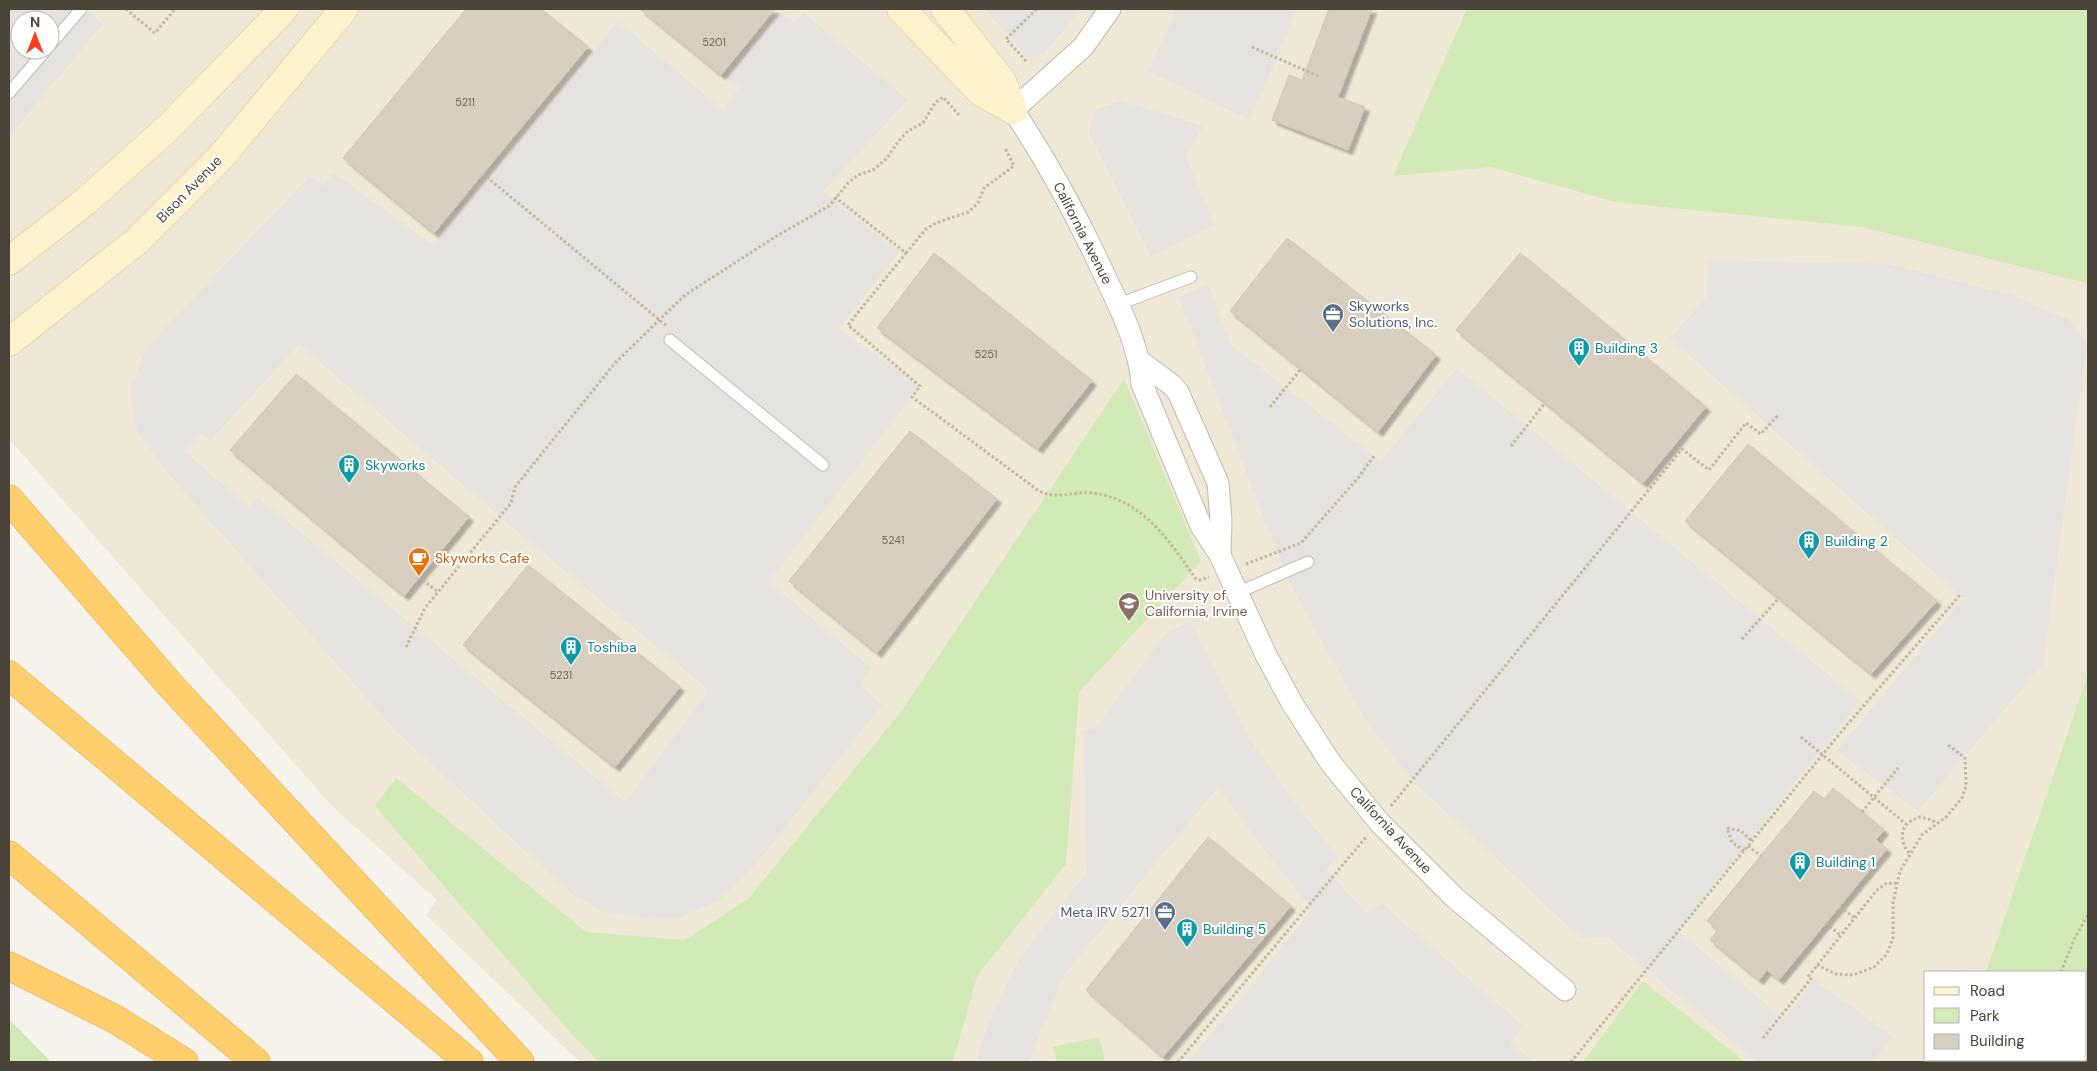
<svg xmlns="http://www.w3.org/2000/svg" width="2097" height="1071" font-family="'DM Sans',sans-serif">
	<defs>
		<filter id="shadow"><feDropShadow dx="4.5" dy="4.5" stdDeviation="1" flood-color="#0004"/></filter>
	</defs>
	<rect width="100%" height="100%" fill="#f6f3ec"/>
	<path fill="#efe8d6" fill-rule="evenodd" d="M 9,9 L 2088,9 L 2088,1062 L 580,1062 L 426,915 L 437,900 L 332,806 L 9,439 ZM 20,20 L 50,20 L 50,50 L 20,50 ZM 1926,972 L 2086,972 L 2086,1060 L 1926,1060 Z"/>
	<g fill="#d2eab5">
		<polygon points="1467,9 2088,9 2088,285 2087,283 1863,227 1615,202 1491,167 1393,176"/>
		<polygon points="1124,379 1201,561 1079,692 1066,864 977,976 953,1062 600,1062 575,1038 375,806 396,778 586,932 685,940 749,898 901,712"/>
		<polygon points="2088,674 2088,1062 1956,1062 1956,1060 2086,1060 2086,972 1986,972"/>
		<polygon points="1643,981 1745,1062 1583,1062"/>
		<polygon points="9,1019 51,1062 9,1062"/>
		<polygon points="1099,1037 1105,1062 1057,1062 1053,1047"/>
	</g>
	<g fill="#e5e3e0" fill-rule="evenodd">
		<path d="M 9,9 L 84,9 L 103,24 L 9,136 ZM 20,20 L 50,20 L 50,50 L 20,50 Z"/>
		<polygon points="985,9 1081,9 1043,55 1026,57"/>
		<polygon points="1177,9 1297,9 1250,120 1148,71"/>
		<path d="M 781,12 L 795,23 L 804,13 L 908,100 L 823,191 L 899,252 L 839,329 L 920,386 L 769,582 L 871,668 L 859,685 L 882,705 L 755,865 L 718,901 L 680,917 L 648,918 L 603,912 L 572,894 L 395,730 L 168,473 L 137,431 L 130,389 L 147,347 L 310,176 L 324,186 L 334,173 L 433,245 L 618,22 L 723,110 L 739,88 L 727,77 ZM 299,344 L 518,532 L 709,690 L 625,802 L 258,497 L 249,507 L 184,451 L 200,435 L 211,440 Z"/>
		<polygon points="1121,101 1203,126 1186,157 1214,225 1151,257 1089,133 1095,110"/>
		<polygon points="1708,260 1887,264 2009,294 2069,320 2087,343 2043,664 1918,811 1837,751 1963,598 1670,338 1707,297"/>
		<polygon points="1208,284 1231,345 1381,461 1457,368 1860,701 1678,931 1784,1019 1814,980 1892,1036 1873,1062 1757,1062 1609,938 1580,937 1411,779 1365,719 1295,593 1279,557 1179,297"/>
		<polygon points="1190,622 1249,738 1298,807 1338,857 1326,870 1367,914 1381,903 1523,1026 1510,1043 1534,1062 1188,1062 1312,910 1257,840 1218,787 1064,975 1029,1062 977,1062 979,1050 992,1015 1019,959 1086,873 1084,730 1096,728 1166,633"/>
	</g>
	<g fill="#d8cfc1" stroke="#d3c7b4" filter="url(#shadow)">
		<polygon points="466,9 541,9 588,47 434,233 343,158"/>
		<polygon points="640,9 775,9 721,75"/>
		<polygon points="1329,9 1372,9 1338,97 1365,107 1348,150 1272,120 1289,75 1302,80"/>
		<polygon points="1287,238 1436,355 1378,432 1230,311"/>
		<polygon points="934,253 1092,381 1038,449 877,328"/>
		<polygon points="1520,253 1706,407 1643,483 1456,330"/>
		<polygon points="296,374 469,517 404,596 230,450"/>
		<polygon points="910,431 997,499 877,653 789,581"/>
		<polygon points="1748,444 1937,601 1871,674 1685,521"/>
		<polygon points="528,565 680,687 615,767 463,645"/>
		<polygon points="1833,788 1884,830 1876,840 1887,849 1779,980 1767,970 1759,980 1710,940 1718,930 1707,921 1814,791 1824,799"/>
		<polygon points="1208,837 1291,906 1163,1057 1086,990"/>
	</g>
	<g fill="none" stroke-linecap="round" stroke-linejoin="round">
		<g stroke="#c2bbae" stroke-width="13">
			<g id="lane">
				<polyline points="50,45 81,9"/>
				<polyline points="9,93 46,50"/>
				<polyline points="1119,304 1191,277"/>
				<polyline points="670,340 823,465"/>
				<polyline points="1237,593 1308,562"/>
			</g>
		</g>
		<g stroke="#c2bbae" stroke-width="23">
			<g id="street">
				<path d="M 1110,9 L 1083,47 L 1013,110 C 1047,161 1076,214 1102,270 C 1119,306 1139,344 1142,384 L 1201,526 L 1220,555 L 1266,655 L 1292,703 L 1330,762 L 1379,822 L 1455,898 L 1565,990"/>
				<polyline points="1141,362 1173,386 1178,392 1218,483 1221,520 1220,555"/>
			</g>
		</g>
		<g stroke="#d6c79b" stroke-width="29">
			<g id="secondary">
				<polyline points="901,9 981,92 1013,110"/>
				<polyline points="945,9 1002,81 1013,110"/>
				<polyline points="9,261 86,201 169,127 284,9"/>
				<polyline points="9,342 137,241 221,157 344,9"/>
			</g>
		</g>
		<g stroke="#e0a43c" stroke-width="29">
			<g id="highway">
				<polyline points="9,499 171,686 520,1062"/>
				<polyline points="9,675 469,1062"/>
				<polyline points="9,855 256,1062"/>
				<polyline points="9,966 115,1019 184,1062"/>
			</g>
		</g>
		<g stroke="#c4b79f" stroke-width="3" stroke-dasharray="2.5 2.5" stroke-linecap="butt">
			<polyline points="126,9 155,33 175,9"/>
			<polyline points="1252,47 1318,76"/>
			<polyline points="1026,61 1006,39 1037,9"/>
			<polyline points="483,174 668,327"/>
			<path d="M 835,197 L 906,253 L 848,325 L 920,386 L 912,397 L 1039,491 C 1058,500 1071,491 1092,493 C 1143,499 1169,541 1196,579 L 1200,580 L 1209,577"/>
			<polyline points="906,253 926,229 936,223 968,212 974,207 978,203 984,188 1014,166 1005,148"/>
			<polyline points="1270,407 1301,369"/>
			<polyline points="1511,446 1545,403"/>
			<polyline points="1246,564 1301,543 1358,478 1374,456"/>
			<polyline points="419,577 438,592"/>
			<polyline points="1742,639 1779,598"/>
			<polyline points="406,647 425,608 511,503 515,487 615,363 685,295 775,237 829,206 849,182 858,175 873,170 886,159 901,138 908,131 923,123 935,103 943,97 959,115"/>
			<polyline points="1801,737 1906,824"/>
			<polyline points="1391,806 1682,449 1709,470 1746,423 1761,434 1779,414"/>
			<polyline points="1862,812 1898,768"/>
			<polyline points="1748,846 1761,856"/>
			<polyline points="1744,851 1732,842 1727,828 1741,831 1752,841"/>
			<path d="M 1909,853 C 1897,838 1901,822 1920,817 L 1932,820 L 1936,823"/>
			<polyline points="1840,907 1855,918"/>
			<polyline points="1826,923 1841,936"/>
			<polyline points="1817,965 1836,974 1853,975 1874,967 1887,954 1893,938 1893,903 1900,871 1922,835 1946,817 1962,798 1966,786 1965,758 1947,744"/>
			<polyline points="2061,972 2074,940 2088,914"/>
			<polyline points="1763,1038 1811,979 1808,977 1876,891 1885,884 1896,883"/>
			<polyline points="1178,1062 1367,836"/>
			<polyline points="1571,1062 1846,726 1960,595"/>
			<polyline points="2026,1062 2027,1060"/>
		</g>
		<use href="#lane" stroke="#fff" stroke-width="11"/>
		<use href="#street" stroke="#fff" stroke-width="21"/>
		<use href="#secondary" stroke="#fff3cd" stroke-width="28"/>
		<use href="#highway" stroke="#ffcf6e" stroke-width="28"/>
	</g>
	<defs>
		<g id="office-pin" transform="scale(1.125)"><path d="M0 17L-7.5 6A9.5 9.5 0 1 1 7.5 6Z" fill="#5c6f8a" stroke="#fff"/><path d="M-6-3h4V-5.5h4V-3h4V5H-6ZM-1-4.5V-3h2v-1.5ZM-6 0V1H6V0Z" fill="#fff"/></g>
		<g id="building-pin" transform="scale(1.125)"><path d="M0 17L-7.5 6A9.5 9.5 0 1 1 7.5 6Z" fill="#0f9aa8" stroke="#fff"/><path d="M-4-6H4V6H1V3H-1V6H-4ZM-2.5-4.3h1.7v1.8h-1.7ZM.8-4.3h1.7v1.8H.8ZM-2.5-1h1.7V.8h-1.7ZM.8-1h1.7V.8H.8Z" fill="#fff"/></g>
		<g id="cafe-pin" transform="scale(1.125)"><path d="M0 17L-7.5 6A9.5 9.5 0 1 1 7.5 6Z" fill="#e8710a" stroke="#fff"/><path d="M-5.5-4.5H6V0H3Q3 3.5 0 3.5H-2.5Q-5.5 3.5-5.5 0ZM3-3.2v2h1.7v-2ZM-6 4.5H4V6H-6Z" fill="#fff"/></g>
		<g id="university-pin" transform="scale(1.125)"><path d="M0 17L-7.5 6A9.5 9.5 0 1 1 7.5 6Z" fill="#8d6e63" stroke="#fff"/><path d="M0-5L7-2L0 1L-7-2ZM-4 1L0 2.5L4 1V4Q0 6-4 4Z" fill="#fff"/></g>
	</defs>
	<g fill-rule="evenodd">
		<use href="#office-pin" x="1333" y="314"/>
		<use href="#building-pin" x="1579" y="348"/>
		<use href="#building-pin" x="349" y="465"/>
		<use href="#building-pin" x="1809" y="541"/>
		<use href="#cafe-pin" x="419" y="558"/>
		<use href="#university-pin" x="1129" y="603"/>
		<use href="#building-pin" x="571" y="647"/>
		<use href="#building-pin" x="1800" y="862"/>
		<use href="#office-pin" x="1165" y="912"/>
		<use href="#building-pin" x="1187" y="929"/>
	</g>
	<g text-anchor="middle" stroke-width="4" stroke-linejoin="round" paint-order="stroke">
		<g font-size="11" fill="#6e675b">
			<text x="714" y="46">5201</text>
			<text x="465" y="106">5211</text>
			<text x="986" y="358">5251</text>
			<text x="893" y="544">5241</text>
			<text x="561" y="679">5231</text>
		</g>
		<g font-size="14" fill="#4b4439" stroke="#fff">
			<text transform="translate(189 189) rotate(-46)" y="5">Bison Avenue</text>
			<text transform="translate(1083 233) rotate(63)" y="5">California Avenue</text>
			<text transform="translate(1391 830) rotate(47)" y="5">California Avenue</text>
		</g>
		<g font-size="14" fill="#4e5e75" stroke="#fff" text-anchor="start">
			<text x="1349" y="311">Skyworks<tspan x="1349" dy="16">Solutions, Inc.</tspan></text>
			<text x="1149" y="917" text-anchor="end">Meta IRV 5271</text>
		</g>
		<g font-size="14" fill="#0d838f" stroke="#fff" text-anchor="start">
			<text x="1595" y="353">Building 3</text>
			<text x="365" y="470">Skyworks</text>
			<text x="1825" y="546">Building 2</text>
			<text x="587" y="652">Toshiba</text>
			<text x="1816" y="867">Building 1</text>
			<text x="1203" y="934">Building 5</text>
		</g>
		<g font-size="14" fill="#c56008" stroke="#fff" text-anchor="start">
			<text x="435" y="563">Skyworks Cafe</text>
		</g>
		<g font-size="14" fill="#785e54" stroke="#fff" text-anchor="start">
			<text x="1145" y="600">University of<tspan x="1145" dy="16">California, Irvine</tspan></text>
		</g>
	</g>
	<rect width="2097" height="1071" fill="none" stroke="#4b4439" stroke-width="20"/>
	<rect x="1924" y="971" width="162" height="90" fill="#ffffff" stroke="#b7b4b0"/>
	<rect x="1934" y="987" width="25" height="8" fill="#fff3cd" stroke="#b7b4b0"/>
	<text x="1970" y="996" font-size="15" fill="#4b4439">Road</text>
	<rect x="1934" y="1008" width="25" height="15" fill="#d2eab5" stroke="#b7b4b0"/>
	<text x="1970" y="1021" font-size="15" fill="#4b4439">Park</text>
	<rect x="1934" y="1034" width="25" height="15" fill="#d8cfc1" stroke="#b7b4b0"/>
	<text x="1970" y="1046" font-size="15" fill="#4b4439">Building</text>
	<g transform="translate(35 35)"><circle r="24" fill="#ffffff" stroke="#b7b4b0"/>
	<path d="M0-4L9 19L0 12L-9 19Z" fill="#fc3f1d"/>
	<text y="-8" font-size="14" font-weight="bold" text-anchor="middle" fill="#4b4439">N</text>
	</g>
</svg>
